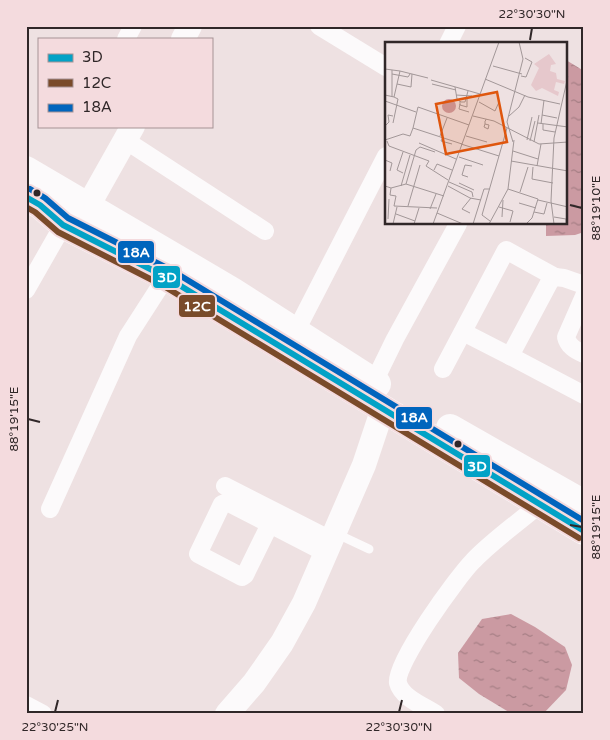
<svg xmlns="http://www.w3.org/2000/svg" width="610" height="740" font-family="'Varela Round',sans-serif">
	<defs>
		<pattern id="water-ripples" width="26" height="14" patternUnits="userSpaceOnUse" patternTransform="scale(1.25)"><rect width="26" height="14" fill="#cb9aa2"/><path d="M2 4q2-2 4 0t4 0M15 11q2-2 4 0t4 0" fill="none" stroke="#a57e84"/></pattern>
	</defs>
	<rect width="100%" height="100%" fill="#eee1e2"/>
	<g fill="url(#water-ripples)">
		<polygon points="566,60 584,71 584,232 575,235 546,236 546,224 566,224"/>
		<polygon points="511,614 535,627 565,647 572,665 566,690 543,714 512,714 479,694 459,678 458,653 482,619"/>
	</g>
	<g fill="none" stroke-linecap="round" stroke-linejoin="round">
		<polyline stroke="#fcfafb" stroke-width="9" points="335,533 369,549"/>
		<g stroke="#fcfafb" stroke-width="18">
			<polyline points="319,26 386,67"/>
			<polyline points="126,39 133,26"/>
			<polyline points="448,44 457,26"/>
			<polyline points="125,140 265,231"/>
			<polyline points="584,285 564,278 555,277 550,281 510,356 584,395"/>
			<polyline points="26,290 78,199"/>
			<path d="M 584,296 L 566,337 C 568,346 575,350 584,354"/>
			<polyline points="296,331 386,156"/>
			<polyline points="463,332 510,356"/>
			<polyline points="443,369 506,250 555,277"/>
			<polyline points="374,382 395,339 458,224"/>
			<polyline points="225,486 331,540"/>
			<polyline points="50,509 128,336 166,277"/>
			<path d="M 270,524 L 245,575 L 242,577 L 198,554 L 222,504 L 227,502 C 260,519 293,536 326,553"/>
			<polyline points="26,705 43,714"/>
			<path d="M 436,714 C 424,706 402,698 398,683 C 394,664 458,576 473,561 C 493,540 518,523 540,504"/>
		</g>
		<g stroke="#fcfafb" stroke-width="24">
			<polyline points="183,39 190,26"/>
			<polyline points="88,206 133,126"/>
			<polyline points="227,714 254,683 282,643 304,603 364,465 383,408"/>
		</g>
		<g stroke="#fcfafb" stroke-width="28">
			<polyline points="26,170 232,291 377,384"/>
			<polyline points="26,197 40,205 63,225 166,277 584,531"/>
			<polyline points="450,428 584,504"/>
		</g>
		<g stroke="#f4dbde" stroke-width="10">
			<polyline id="bus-1" points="26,197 40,205 63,225 166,277 584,531"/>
		</g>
		<g stroke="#f4dbde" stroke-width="10">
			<polyline id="bus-2" points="26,207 35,212 58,232 162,285 579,538"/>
		</g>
		<g stroke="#f4dbde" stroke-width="10">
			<polyline id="bus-3" points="30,189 45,198 68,218 171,270 584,521"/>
		</g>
		<use href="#bus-1" stroke="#02a2c6" stroke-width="6"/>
		<use href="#bus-2" stroke="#7a4b2a" stroke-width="6"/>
		<use href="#bus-3" stroke="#0065bd" stroke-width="6"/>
	</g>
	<path fill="none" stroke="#302728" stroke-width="2" d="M 530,40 L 532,28M 570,205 L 582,208M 28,419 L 40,422M 570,525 L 582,527M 55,712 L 58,700M 399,712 L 402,700"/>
	<g fill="#302728" stroke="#f4dbde" stroke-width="2">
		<circle cx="37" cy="193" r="4.5"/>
		<circle cx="458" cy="444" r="4.5"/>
	</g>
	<g transform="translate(385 42)">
		<rect width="182" height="182" fill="#eee1e2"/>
		<path d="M 164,12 L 171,22 L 166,23 L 165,29 L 171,31 L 172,37 L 180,39 L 179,42 L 171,40 L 169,48 L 174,50 L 173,54 L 157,46 L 151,49 L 146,43 L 154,26 L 149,22 Z" fill="#e6c8cc"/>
		<path d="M57 64a7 7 0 1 1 14 0a7 7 0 1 1-14 0Z" fill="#cb9aa2"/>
		<path fill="none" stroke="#a29798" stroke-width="1" d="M 108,24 L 137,32M 0,27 L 15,29M 7,32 L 23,35 L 25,32M 136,34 L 141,35 L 147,20 L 140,16M 100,37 L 143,55 L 175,62M 46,38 L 95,52M 12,42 L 26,45 L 27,32M 47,42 L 71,48M 70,45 L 72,57 L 76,60 L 80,60 L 83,49M 0,53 L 9,55 L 15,29 L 43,36M 71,53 L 87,54M 7,55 L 7,28M 0,59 L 31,70M 75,59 L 75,63 L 82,65 L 82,55M 94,60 L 110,69 L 114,60M 75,62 L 74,67 L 84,70M 157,73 L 172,76M 88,74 L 109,79 L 154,102 L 183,100M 124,74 L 134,65 L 140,53M 8,81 L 13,57 L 9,55M 153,81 L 183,85M 100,82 L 104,83 L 103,87 L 99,85 L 100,82 L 100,79 L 101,78 L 101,77M 156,82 L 159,58M 158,82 L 158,88 L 170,90M 0,84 L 4,80 L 3,73 L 8,74M 28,86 L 33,65 L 84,83M 55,94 L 62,76M 81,94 L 102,100M 58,95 L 56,99 L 67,102M 0,98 L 18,92 L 25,94 L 28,86 L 77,102M 142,98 L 147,75M 2,99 L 4,104 L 44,119 L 41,124 L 63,138M 145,99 L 150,79M 128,100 L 122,80 L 138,17 L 134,0M 149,100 L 154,73M 34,101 L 71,117M 76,102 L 114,114M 128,109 L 153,117M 18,110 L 12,128 L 18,131M 74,115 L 98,123M 0,118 L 7,121 L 5,129M 126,119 L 183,129M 152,124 L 156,102M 148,125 L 147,137 L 168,141M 49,128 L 52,122 L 67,128M 83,135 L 77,133 L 80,123 L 87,124M 64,140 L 87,150 L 88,155M 74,141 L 89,148M 21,142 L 31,108 L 35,105 L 50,110M 0,144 L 6,146 L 21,142 L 59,154M 16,144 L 25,113M 63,144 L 85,156 L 96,158M 6,146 L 5,153 L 11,154 L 9,164 L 52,166M 123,147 L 153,157 L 147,176 L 141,182M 135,150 L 143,125M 153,158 L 183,165M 134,161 L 151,166M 23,164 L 35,123M 114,165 L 128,169 L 125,180M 45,167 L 51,152M 149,170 L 159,172 L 162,161M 52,171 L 78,182M 85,171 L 77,167 L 86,156M 11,172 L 30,179M 117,175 L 118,158M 169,175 L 181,177 L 181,182M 3,177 L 4,157M 105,179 L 97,173 L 122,86M 8,182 L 12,165M 29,182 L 34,166M 48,182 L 114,0M 88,182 L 99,147 L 105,147M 104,182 L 123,147 L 129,98M 169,182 L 166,159 L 169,96 L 183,34"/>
		<path fill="#df560d" fill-opacity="0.15" stroke="#df560d" stroke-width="2.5" d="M 112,50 L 122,100 L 61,112 L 51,62 Z"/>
		<rect width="182" height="182" fill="none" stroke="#302728" stroke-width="2.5"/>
	</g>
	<g stroke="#f4dbde" stroke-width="2">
		<rect x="117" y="240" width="38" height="24" rx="5" fill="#0065bd"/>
		<rect x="152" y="265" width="29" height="24" rx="5" fill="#02a2c6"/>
		<rect x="178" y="294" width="38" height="24" rx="5" fill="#7a4b2a"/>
		<rect x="395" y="406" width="38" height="24" rx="5" fill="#0065bd"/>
		<rect x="463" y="454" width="28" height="24" rx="5" fill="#02a2c6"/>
	</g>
	<g font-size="14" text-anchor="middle" font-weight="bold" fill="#fff">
		<text x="136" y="257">18A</text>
		<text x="167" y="282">3D</text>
		<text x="197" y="311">12C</text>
		<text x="414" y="422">18A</text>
		<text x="477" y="471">3D</text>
	</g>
	<rect width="610" height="740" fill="none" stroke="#f4dbde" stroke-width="55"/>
	<rect x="38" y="38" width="175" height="90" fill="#f4dbde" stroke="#a69395"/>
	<rect x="48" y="54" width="25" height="8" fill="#02a2c6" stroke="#a69395"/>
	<text x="82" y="62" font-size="15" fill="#302728">3D</text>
	<rect x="48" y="79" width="25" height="8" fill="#7a4b2a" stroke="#a69395"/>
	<text x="82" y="88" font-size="15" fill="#302728">12C</text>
	<rect x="48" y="104" width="25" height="8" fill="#0065bd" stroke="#a69395"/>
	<text x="82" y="112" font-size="15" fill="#302728">18A</text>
	<rect x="28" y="28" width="554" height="684" fill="none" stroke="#302728" stroke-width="2"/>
	<g font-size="12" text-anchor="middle" fill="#302728">
		<text x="532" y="18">22°30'30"N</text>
		<text transform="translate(596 208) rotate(-90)" y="4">88°19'10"E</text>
		<text transform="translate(14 419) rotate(-90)" y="4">88°19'15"E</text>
		<text transform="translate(596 527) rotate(-90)" y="4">88°19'15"E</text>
		<text x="55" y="731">22°30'25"N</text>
		<text x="399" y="731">22°30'30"N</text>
	</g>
</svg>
